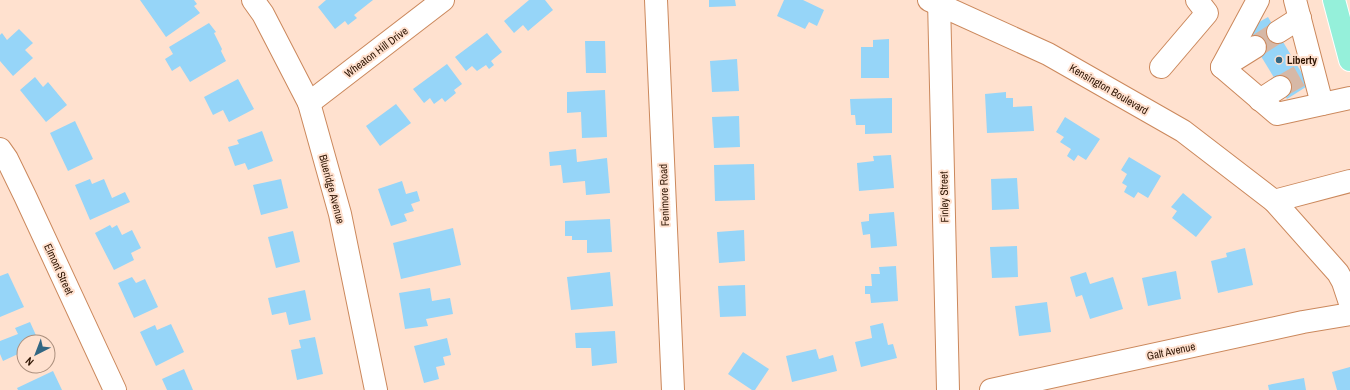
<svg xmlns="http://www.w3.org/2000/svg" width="1350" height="390" font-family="'Archivo Narrow',sans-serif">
	<rect width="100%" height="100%" fill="#ffe1cf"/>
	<g fill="#96d5f8">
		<polygon points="140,0 194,0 197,4 194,6 200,13 166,37"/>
		<polygon points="326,0 373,0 354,15 357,18 348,25 345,21 335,29 318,7"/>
		<polygon points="529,0 545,0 553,10 528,31 523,25 514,33 504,21"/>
		<polygon points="709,0 735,0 736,6 709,7"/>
		<polygon points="784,0 803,0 824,10 817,26 809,22 805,29 777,16"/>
		<polygon points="1268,17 1309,85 1287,99 1245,30"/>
		<polygon points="209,23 216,32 214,33 222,49 221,51 226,61 190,82 180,66 172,71 165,59 173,54 169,47"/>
		<polygon points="19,29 33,43 25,50 33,58 13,76 0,61 0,35 2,33 7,40"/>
		<polygon points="487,33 502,52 491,61 494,65 489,69 486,65 477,71 472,66 466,71 455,57"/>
		<polygon points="889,39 889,78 861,78 861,47 873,47 873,40"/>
		<polygon points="585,41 605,41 606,73 586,73"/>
		<polygon points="737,59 739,91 712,92 710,61"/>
		<polygon points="447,64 462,84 454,90 456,93 445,102 442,98 434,104 430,98 424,103 413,89"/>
		<polygon points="35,77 43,87 48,82 67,105 46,122 20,90"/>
		<polygon points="238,79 254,109 229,122 223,110 213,115 204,97"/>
		<polygon points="605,90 607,137 582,138 581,112 567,113 567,92"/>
		<polygon points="1006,92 1006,98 1013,98 1013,107 1032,106 1034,131 987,133 985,94"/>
		<polygon points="892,98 892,133 865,134 865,125 856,125 855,115 851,115 850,99"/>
		<polygon points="396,104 411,123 380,146 366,126"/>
		<polygon points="739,116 740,147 714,148 712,117"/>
		<polygon points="1065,117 1100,139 1086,160 1078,155 1074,161 1067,156 1071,149 1060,142 1064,137 1056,132"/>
		<polygon points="75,121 93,159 68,171 50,133"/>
		<polygon points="262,131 273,161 248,170 245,163 235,166 228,147 239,144 237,140"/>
		<polygon points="576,149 577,162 607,158 610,193 586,195 585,181 563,183 561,165 550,166 549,152"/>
		<polygon points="891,155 894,188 859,191 857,163 874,161 873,156"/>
		<polygon points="1129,157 1161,176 1148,198 1138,192 1134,198 1124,192 1127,186 1122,183 1127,174 1121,170"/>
		<polygon points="754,164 755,200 715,201 714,165"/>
		<polygon points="1017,178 1019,209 992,210 991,179"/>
		<polygon points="90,179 92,184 104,179 112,198 125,192 130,202 90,220 75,185"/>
		<polygon points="281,179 288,208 261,215 253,185"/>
		<polygon points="402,181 406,194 417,191 420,201 411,204 414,211 404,214 407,221 391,226 378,189"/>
		<polygon points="1183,193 1212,217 1196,237 1172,218 1177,211 1171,207"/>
		<polygon points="894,212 897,246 871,248 870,234 863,235 861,222 869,221 869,214"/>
		<polygon points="610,219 612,252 587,253 587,240 572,240 572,236 565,236 565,221"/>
		<polygon points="110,225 112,228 117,225 122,235 132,230 141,248 131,253 134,260 114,270 95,233"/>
		<polygon points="453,228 461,265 401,279 393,243"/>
		<polygon points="744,230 745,261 719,263 717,232"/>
		<polygon points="293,231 300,262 276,268 268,237"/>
		<polygon points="1017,246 1018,277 992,278 990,247"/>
		<polygon points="1245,248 1253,285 1218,293 1211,261 1227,257 1226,253"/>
		<polygon points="896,266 898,301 871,303 870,294 865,294 865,286 872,286 871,274 880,274 879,267"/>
		<polygon points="1176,271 1181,299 1148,306 1142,278"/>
		<polygon points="610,272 613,306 571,310 567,277"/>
		<polygon points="1086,272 1090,284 1113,277 1123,309 1090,319 1082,295 1076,297 1070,277"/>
		<polygon points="8,273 24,307 0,317 0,276"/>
		<polygon points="132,277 136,283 145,279 158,307 134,318 118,283"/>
		<polygon points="745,285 746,316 720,317 718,286"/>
		<polygon points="430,288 432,301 450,298 453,314 426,319 428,326 405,329 399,293"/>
		<polygon points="305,290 311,320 289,325 286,312 272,315 268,298"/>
		<polygon points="1047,302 1051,332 1019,336 1015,306"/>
		<polygon points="30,322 39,342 24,342 24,366 18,354 3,361 0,354 0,341 18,334 15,328"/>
		<polygon points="883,323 888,345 893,344 897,358 861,367 855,342 872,338 870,326"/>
		<polygon points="171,324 184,352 156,366 140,332 155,325 157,330"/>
		<polygon points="615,331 617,363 592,366 591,348 576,348 575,333"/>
		<polygon points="315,337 323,374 297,380 291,350 301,348 299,340"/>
		<polygon points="447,338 451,355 443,357 445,365 436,367 439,379 424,383 414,346"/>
		<polygon points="816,349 819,359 833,355 837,371 792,382 786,356"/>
		<polygon points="743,352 769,369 755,390 752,390 728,374"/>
		<polygon points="1350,367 1350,390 1337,390 1332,372"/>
		<polygon points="184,369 193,390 167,390 162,379"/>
		<polygon points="53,371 62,390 18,390 17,388"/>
		<polygon points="1304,378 1306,390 1269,390 1268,385"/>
	</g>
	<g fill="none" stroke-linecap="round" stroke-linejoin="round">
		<g stroke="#d6b8a6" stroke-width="22" stroke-dasharray="22 11" stroke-linecap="butt">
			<polyline points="1255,47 1278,32"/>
			<polyline points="1280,87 1303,74"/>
		</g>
		<g stroke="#cb885c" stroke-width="24">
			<g id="minor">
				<polyline points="253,0 263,14 309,103 340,214 376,390"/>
				<polyline points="656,0 673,390"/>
				<polyline points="929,0 1048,54 1183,131 1274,201 1338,273 1343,282 1350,303"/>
				<polyline points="939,0 948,390"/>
				<polyline points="1295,0 1322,104"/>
				<polyline points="1278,32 1300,18"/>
				<polyline points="1161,67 1207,13 1197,0"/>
				<polyline points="1222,67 1277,114 1350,98"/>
				<polyline points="1222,67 1258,0"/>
				<polyline points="1223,67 1255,47"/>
				<polyline points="1260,100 1280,87"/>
				<polyline points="309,103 443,0"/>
				<polyline points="0,149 7,159 25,196 115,390"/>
				<polyline points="1274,201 1350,181"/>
				<polyline points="991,390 1303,322 1350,314"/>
			</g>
		</g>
		<g stroke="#fff" stroke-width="24">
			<polyline id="major" points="1334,0 1350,60"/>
		</g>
		<use href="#minor" stroke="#fff" stroke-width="22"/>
		<use href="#major" stroke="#95f0da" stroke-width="22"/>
	</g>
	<circle fill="#326783" stroke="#ffe1cf" stroke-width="1.5" cx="1279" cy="60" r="4"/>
	<g text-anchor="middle" stroke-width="4" stroke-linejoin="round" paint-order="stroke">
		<g font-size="11" fill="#301604" stroke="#ffe1cf">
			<text transform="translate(376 52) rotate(-37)" y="4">Wheaton Hill Drive</text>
			<text transform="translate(1109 89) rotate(30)" y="4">Kensington Boulevard</text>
			<text transform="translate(332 189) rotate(75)" y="4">Blueridge Avenue</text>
			<text transform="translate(664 195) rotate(-92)" y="4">Fenimore Road</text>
			<text transform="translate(944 197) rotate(-91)" y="4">Finley Street</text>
			<text transform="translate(59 269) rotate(65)" y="4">Elmont Street</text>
			<text transform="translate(1171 351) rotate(-12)" y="4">Galt Avenue</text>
		</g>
		<g font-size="11" font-weight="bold" fill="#301604" stroke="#ffe1cf" text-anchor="start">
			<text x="1287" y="64">Liberty</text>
		</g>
	</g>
	<g transform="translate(36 354) rotate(222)"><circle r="19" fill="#ffe1cf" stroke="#ac907e"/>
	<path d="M0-3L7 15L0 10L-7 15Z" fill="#326783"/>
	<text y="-6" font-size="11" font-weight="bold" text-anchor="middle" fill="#301604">N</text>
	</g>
</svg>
